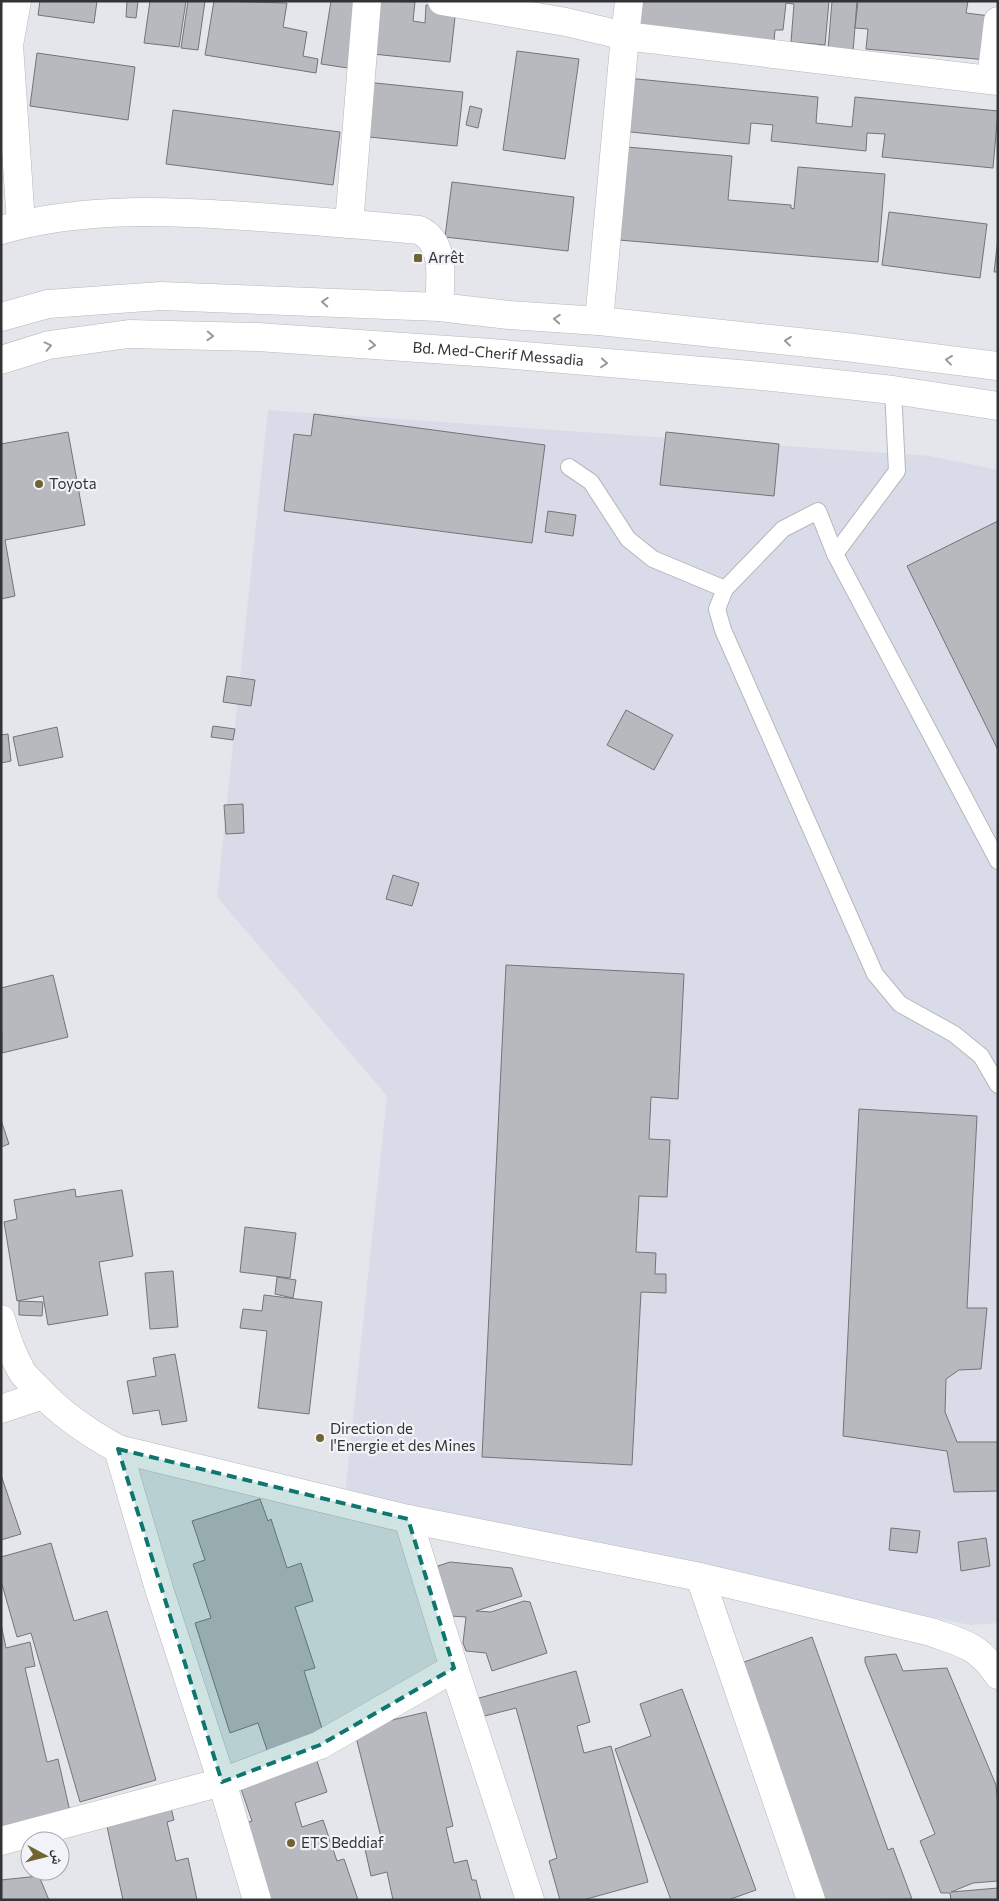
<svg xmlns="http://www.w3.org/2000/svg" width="999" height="1901" font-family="Commissioner,'Noto Naskh Arabic',sans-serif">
	<rect width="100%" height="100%" fill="#e4e6eb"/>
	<polygon fill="#d9dce8" points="268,410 930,456 998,470 998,1623 970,1625 345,1494 387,1096 217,897"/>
	<g fill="#b8b9be" stroke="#737478">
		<polygon points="40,1 97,1 94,23 38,15"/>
		<polygon points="127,1 138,1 136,18 126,17"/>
		<polygon points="150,1 186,1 179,47 144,43"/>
		<polygon points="188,1 205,1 198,50 181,48"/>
		<polygon points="214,1 287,3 283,27 307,32 303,56 318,59 316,73 205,55"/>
		<polygon points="331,1 359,1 348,68 321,64"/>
		<polygon points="369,1 415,2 413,21 425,23 426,5 456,8 450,62 363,53"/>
		<polygon points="624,1 829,1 825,45 791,42 794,4 786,3 783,30 775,30 774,41 622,27"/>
		<polygon points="832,1 857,1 853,52 828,50"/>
		<polygon points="858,1 968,1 966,13 990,16 987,60 866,49 868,29 855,28"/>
		<polygon points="517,51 579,59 565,159 503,150"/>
		<polygon points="37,53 135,67 128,120 30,106"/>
		<polygon points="627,78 818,97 816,123 852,127 855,97 998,111 993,168 882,157 885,134 867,133 866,151 771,141 773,125 751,123 749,144 621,131"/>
		<polygon points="356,81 463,92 457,146 350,135"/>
		<polygon points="470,106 482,109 478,128 466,125"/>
		<polygon points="173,110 340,132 333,185 166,164"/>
		<polygon points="615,146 732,156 728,200 791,205 791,208 794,209 798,167 885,174 878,262 607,239"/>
		<polygon points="452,182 574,197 568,251 445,237"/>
		<polygon points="889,212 987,224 980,278 882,265"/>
		<polygon points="998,239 998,272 994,272"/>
		<polygon points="314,414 545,445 532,543 284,511 294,434 311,436"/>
		<polygon points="68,432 85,525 5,540 15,596 1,599 1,444"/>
		<polygon points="666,432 779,444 774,496 660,485"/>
		<polygon points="548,511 576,515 573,536 545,532"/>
		<polygon points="998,521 998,750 907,566"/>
		<polygon points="227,676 255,680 251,706 223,702"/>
		<polygon points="626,710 673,735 654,770 607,745"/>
		<polygon points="213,726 235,729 233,740 211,737"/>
		<polygon points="57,727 63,757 19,766 13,737"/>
		<polygon points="8,734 11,761 1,763 1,735"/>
		<polygon points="243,804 244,833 226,834 224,805"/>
		<polygon points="393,875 419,883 412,906 386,899"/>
		<polygon points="506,965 684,974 678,1099 651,1097 649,1139 670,1140 667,1197 639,1196 636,1252 656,1253 655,1274 666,1274 666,1293 641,1292 632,1465 482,1457"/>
		<polygon points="53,975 68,1037 2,1053 1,988"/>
		<polygon points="859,1109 977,1116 967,1308 987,1308 981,1369 959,1370 946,1379 945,1412 957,1442 998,1442 998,1491 954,1492 947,1451 843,1436"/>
		<polygon points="1,1120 9,1144 1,1147"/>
		<polygon points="75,1189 76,1197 122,1190 133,1256 99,1262 108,1315 48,1325 43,1296 17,1301 4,1222 17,1219 14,1200"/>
		<polygon points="245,1227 296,1233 290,1278 240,1272"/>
		<polygon points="173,1271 178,1327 150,1329 145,1273"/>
		<polygon points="277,1277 296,1280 293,1298 275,1294"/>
		<polygon points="264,1295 322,1302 309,1414 258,1408 267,1331 240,1328 243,1309 262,1311"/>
		<polygon points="19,1301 43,1302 42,1316 19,1315"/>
		<polygon points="175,1354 187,1421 162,1425 159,1410 133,1414 127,1381 156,1376 153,1358"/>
		<polygon points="1,1475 21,1534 1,1540"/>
		<polygon points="260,1499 268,1521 271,1519 287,1568 301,1563 313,1601 295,1607 315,1668 304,1671 325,1738 269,1756 258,1723 230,1733 195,1623 211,1618 193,1564 205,1560 192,1521"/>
		<polygon points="891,1528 920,1531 917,1553 889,1550"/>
		<polygon points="986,1538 990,1566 961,1571 958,1542"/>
		<polygon points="51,1543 74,1621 107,1611 156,1780 80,1802 31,1633 17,1637 1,1581 1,1557"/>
		<polygon points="450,1562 512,1568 522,1596 476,1611 491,1612 524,1601 530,1602 547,1653 492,1671 486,1653 466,1651 463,1643 466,1617 451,1616 437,1573 438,1566"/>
		<polygon points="1,1624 6,1648 30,1642 35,1666 25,1668 47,1762 58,1759 71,1816 1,1832"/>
		<polygon points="812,1637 888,1850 893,1848 912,1899 823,1900 739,1664"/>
		<polygon points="896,1654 903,1671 947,1668 996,1785 998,1807 998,1881 973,1883 951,1892 998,1888 998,1900 951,1900 950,1893 941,1893 920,1841 935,1834 865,1662 865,1657"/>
		<polygon points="576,1671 590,1722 577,1726 584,1753 611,1746 648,1882 583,1900 560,1900 549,1861 557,1858 516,1708 477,1718 472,1700"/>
		<polygon points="682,1689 756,1890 728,1900 671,1900 615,1749 651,1736 640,1704"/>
		<polygon points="426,1712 453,1826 446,1828 454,1863 467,1860 472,1880 476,1880 481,1900 393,1900 387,1872 371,1876 365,1849 383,1845 354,1729"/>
		<polygon points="316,1758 327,1792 295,1803 302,1827 323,1820 337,1861 344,1859 358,1900 271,1900 246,1823 252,1821 239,1783"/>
		<polygon points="171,1808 174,1820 167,1822 176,1861 188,1858 197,1900 123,1900 106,1822"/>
		<polygon points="39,1876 49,1900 1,1900 1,1880"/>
	</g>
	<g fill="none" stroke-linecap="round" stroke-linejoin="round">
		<g stroke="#b6b7bc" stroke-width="18">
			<g id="service">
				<polyline points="893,390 897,471 835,554 818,511 783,529 725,589 717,609 723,630 875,974 900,1004 954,1034 981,1056 998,1085"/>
				<polyline points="569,467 591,482 628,539 653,559 725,589"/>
				<polyline points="835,554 998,861"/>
			</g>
		</g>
		<g stroke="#b6b7bc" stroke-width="29">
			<g id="minor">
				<polyline points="17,1 9,45 21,224"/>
				<polyline points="442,1 566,22 625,36 998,81"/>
				<polyline points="991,80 998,21"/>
				<polyline points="349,224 367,1"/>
				<path d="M 1,230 C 85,206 173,211 259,217 C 312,221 366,225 419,230 C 447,243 440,281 439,307"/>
				<polyline points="599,321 625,36 629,1"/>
				<path d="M 1,1319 C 6,1337 12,1354 21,1370 C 24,1376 31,1382 36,1387 C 59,1413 87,1432 118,1449 L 408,1519 L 700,1577 L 931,1632 C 962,1643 978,1645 998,1675"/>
				<polyline points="1,1409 43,1395"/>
				<polyline points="118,1449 160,1592 222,1782 257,1900"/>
				<polyline points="408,1519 454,1668 530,1900"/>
				<polyline points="700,1577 811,1900"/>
				<polyline points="1,1841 222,1782 320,1745 454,1668"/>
			</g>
		</g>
		<g stroke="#b6b7bc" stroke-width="29">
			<g id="trunk">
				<polyline points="1,317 48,304 161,296 439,307 509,315 599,321 846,347 998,366"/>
				<path id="s1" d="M 1,360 L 49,345 L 129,334 L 258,337 L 491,353 L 762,376 L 893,390 L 998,406"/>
			</g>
		</g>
		<use href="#service" stroke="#fff" stroke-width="16"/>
		<use href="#minor" stroke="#fff" stroke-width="28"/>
		<use href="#trunk" stroke="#fff" stroke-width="28"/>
	</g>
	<defs><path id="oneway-chevron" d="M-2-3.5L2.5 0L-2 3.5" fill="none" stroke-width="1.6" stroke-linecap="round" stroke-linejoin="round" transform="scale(1.25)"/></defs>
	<g stroke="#99999a">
		<use href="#oneway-chevron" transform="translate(325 302) rotate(-177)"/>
		<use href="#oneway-chevron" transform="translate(557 319) rotate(-176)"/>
		<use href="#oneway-chevron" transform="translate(210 336) rotate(2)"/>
		<use href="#oneway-chevron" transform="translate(788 341) rotate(-174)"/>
		<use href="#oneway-chevron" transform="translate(372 345) rotate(4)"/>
		<use href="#oneway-chevron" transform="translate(48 346) rotate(-13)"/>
		<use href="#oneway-chevron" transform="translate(949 360) rotate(-173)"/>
		<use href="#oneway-chevron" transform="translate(604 363) rotate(5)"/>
	</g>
	<path fill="#0f766e" fill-opacity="0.2" stroke="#0f766e" stroke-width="4" stroke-dasharray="10 6" stroke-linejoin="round" d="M 118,1449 L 408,1519 L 454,1668 L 320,1745 L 222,1782 Z"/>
	<g fill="#716431" stroke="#f1f3f8" stroke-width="2">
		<rect x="413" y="253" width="10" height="10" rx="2.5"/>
		<circle cx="39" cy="484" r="5"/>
		<circle cx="320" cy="1438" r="5"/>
		<circle cx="291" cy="1843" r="5"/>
	</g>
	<g text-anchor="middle" stroke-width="4.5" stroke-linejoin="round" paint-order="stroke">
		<g font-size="15" fill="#333335" stroke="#f1f3f8" text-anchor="start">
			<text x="428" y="263">Arrêt</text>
			<text x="49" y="489">Toyota</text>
			<text x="330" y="1434">Direction de<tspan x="330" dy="17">l'Energie et des Mines</tspan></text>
			<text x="301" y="1848">ETS Beddiaf</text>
		</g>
		<g font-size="15" fill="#333335" stroke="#f1f3f8">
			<text dy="5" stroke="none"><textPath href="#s1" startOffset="501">Bd. Med-Cherif Messadia</textPath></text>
		</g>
	</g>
	<rect width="999" height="1901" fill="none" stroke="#333335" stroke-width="5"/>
	<g transform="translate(45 1856) rotate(97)"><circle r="24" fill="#f1f3f8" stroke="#a5a6aa"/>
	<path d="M0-4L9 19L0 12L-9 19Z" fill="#716431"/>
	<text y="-8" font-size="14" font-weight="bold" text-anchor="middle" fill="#333335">ش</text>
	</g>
</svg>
